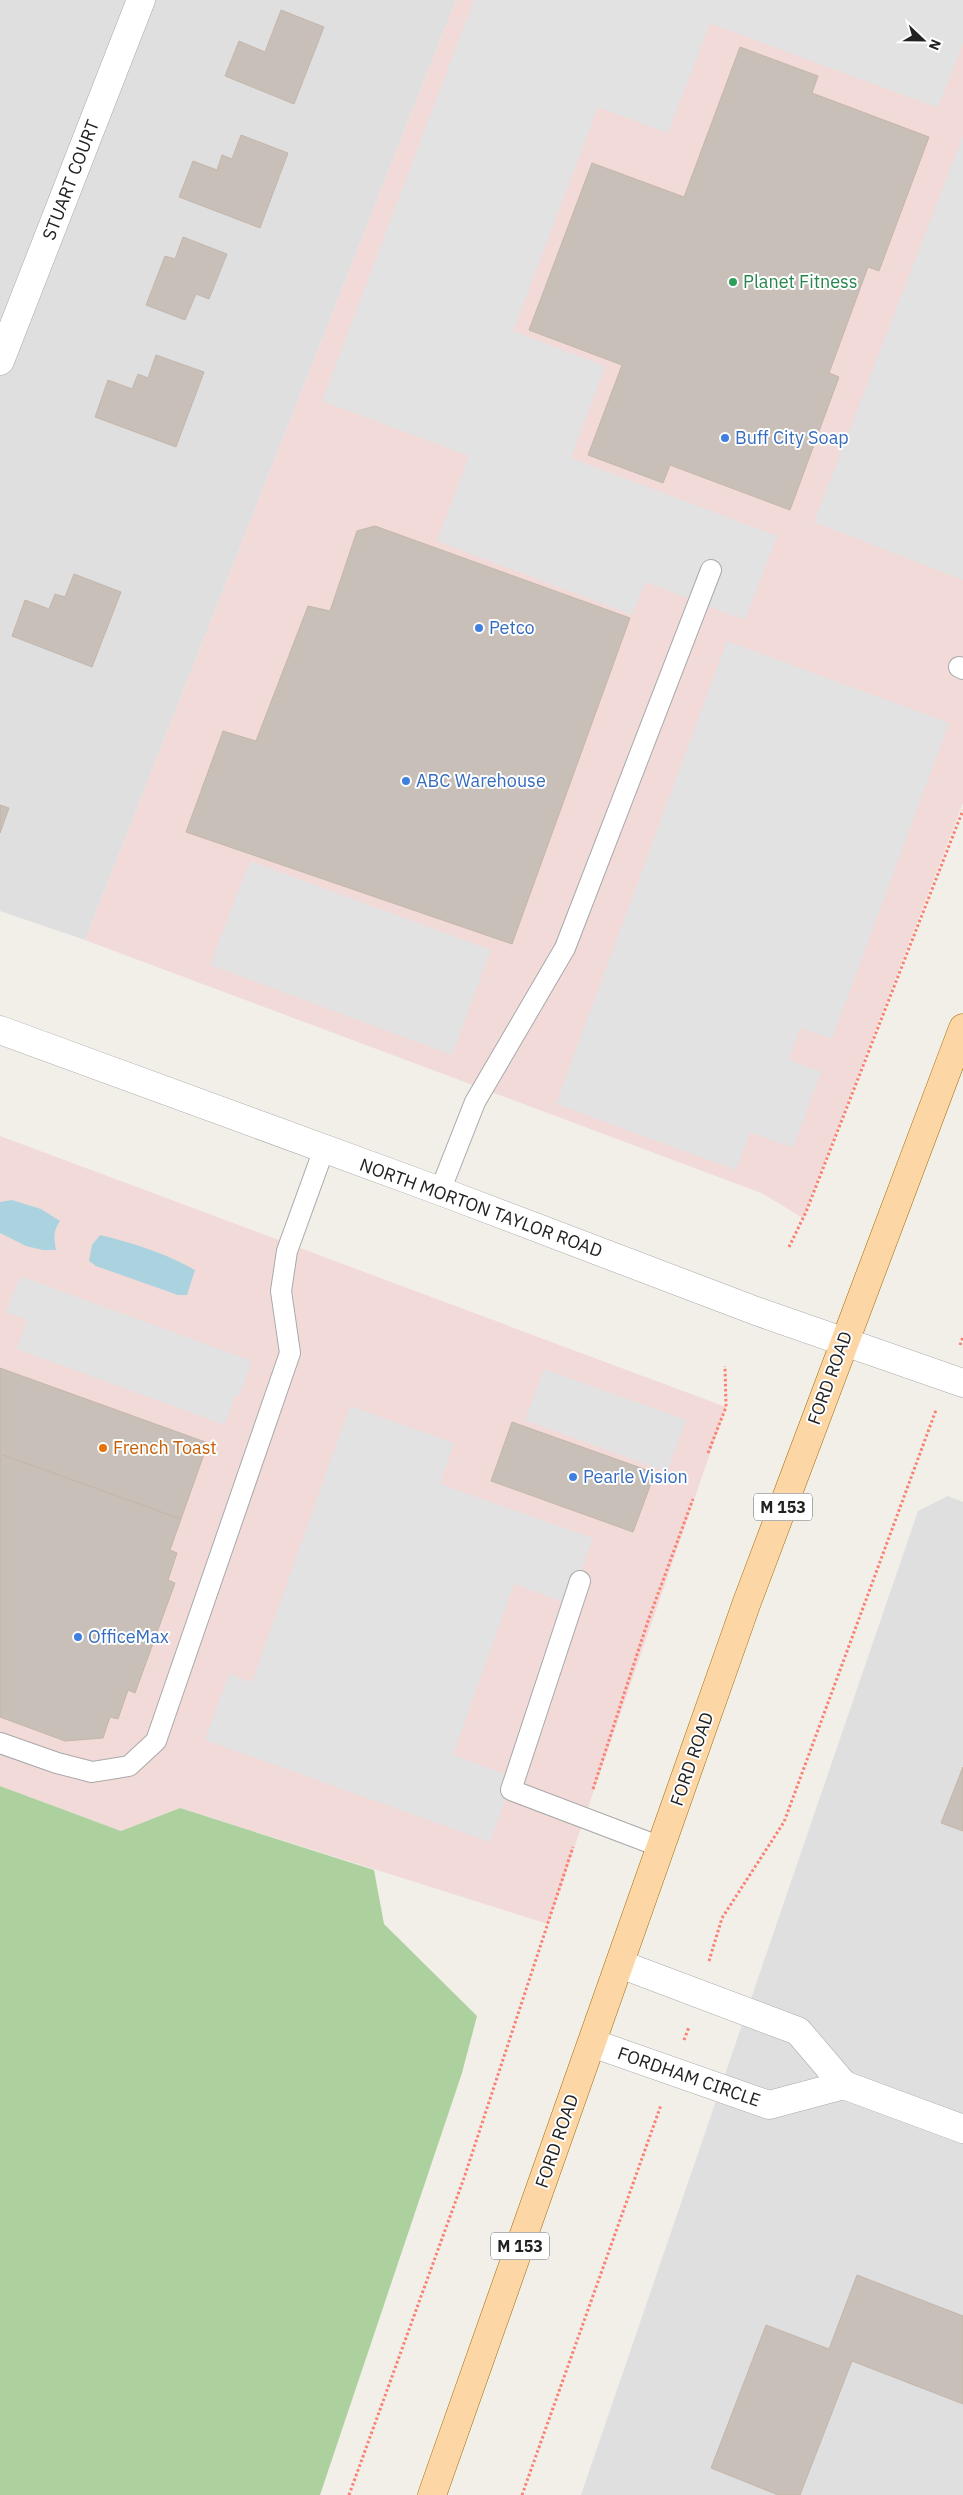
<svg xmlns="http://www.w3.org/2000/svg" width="963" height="2495" font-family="'IBM Plex Sans',sans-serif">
	<rect width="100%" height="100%" fill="#f2efe9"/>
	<g fill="#e0dfdf">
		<polygon points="0,0 456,0 85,940 0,911"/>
		<polygon points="948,1496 963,1502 963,2495 581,2495 918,1511"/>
	</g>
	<g fill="#f2dad9">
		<polygon points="456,0 963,0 963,803 803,1218 761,1193 85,940"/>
		<polygon points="0,1136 726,1407 548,1924 180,1808 121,1831 0,1786"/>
	</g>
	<polygon fill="#add19e" points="0,1786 121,1831 180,1808 374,1870 384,1924 477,2016 462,2073 320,2495 0,2495"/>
	<g fill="#e2e2e2">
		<polygon points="474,0 963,0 963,43 938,108 710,23 668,133 598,107 513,331 605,366 571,458 777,536 745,620 645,582 632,615 437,541 469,456 322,401"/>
		<polygon points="963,136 963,580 814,522"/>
		<polygon points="727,641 949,723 832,1039 800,1028 789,1060 821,1072 793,1148 750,1132 736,1170 556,1104"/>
		<polygon points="250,861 491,950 452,1055 210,965"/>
		<polygon points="20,1276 252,1361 239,1396 235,1395 225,1425 17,1349 27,1320 6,1312"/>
		<polygon points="544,1369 686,1420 667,1472 525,1420"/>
		<polygon points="350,1406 454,1443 440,1484 593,1538 569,1604 514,1584 453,1755 513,1777 490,1842 205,1740 229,1674 252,1682"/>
	</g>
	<g fill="#aad3df">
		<path d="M 12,1200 L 41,1209 L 60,1221 C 53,1231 54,1238 56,1250 L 43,1250 L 26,1246 L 0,1233 L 0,1202 Z"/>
		<path d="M 100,1235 C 133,1243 165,1253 195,1270 L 187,1295 L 178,1295 L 96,1266 L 89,1261 L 92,1245 Z"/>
	</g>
	<g fill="#c7bfb8" stroke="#c4b6ab">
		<polygon points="281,10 324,27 294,104 225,76 239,41 265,52"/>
		<polygon points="740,47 818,76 812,93 929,137 879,271 868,267 829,373 839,377 790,510 670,465 663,483 588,455 622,365 529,330 592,163 684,197"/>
		<polygon points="241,135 288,153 260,228 179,197 193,161 217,170 222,155 232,159"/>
		<polygon points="183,237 227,254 209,299 196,294 185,320 146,305 165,256 175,259"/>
		<polygon points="156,355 204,372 176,447 95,417 108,380 132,389 138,374 148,378"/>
		<polygon points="375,526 630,618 512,944 186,832 223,731 256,741 308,606 330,611 357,531"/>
		<polygon points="74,574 121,592 92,667 12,636 25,600 49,609 55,594 65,597"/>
		<polygon points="0,805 9,808 0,833"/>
		<polygon points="0,1368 208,1443 181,1519 0,1454"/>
		<polygon points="512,1422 655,1473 633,1532 491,1481"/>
		<polygon points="0,1454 181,1519 170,1550 177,1553 168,1580 175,1583 135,1693 128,1690 118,1719 110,1717 103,1738 65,1741 0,1717"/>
		<polygon points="963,1767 963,1831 941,1823"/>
		<polygon points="857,2275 963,2316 963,2404 852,2361 800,2495 778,2495 711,2468 766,2325 829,2349"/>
	</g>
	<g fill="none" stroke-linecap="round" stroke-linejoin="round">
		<g stroke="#a9a9a9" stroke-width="22">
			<g id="service">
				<polyline points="959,667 963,669"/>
				<polyline points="440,1191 475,1102 565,948 711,570"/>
				<polyline points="580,1581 511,1790 661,1847"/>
				<polyline points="0,1743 57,1763 92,1772 129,1766 156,1741 290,1353 281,1291 287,1251 324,1149"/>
			</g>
		</g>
		<g stroke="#a9a9a9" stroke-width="29">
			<g id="minor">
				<polyline points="0,361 141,0"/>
				<polyline points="592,2043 769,2105 844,2085 798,2031 620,1964"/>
				<polyline points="844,2085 963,2129"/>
			</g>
		</g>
		<g stroke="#a9a9a9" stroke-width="29">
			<polyline id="tertiary" points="0,1030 440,1191 756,1311 963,1383"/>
		</g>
		<g stroke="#a06b00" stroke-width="29">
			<polyline id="primary" points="432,2495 747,1602 963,1028"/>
		</g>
		<g stroke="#fa8072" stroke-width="3" stroke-dasharray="2.5 2.5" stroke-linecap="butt">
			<polyline points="789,1247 806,1212 963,810"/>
			<polyline points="960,1345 963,1337"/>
			<polyline points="708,1453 726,1407 725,1366"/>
			<polyline points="593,1789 648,1621 693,1499"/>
			<polyline points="709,1961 722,1918 784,1822 936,1410"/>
			<polyline points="684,2040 689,2027"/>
			<polyline points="349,2495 464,2178 573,1847"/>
			<polyline points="522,2495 661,2105"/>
		</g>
		<use href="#service" stroke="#fff" stroke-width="20"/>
		<use href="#minor" stroke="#fff" stroke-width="28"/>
		<use href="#tertiary" stroke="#fff" stroke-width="28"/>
		<use href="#primary" stroke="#fcd6a4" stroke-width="28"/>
	</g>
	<circle fill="#2e9e5b" stroke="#fff" stroke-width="2" cx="733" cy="282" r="5"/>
	<g fill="#3f7fe0" stroke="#fff" stroke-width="2">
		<circle cx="725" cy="438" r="5"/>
		<circle cx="479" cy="628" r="5"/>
		<circle cx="406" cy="781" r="5"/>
		<circle cx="573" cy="1477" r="5"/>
		<circle cx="78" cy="1637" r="5"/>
	</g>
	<circle fill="#e8710a" stroke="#fff" stroke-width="2" cx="103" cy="1448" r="5"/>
	<g text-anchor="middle" stroke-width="4" stroke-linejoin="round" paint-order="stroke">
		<g fill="#fff" stroke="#646464" stroke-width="1">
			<rect x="754" y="1493.5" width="58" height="27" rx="4"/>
			<rect x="491" y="2232.5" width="58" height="27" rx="4"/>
		</g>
		<g font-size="16" font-weight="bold" fill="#222">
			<text x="783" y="1513">M 153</text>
			<text x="520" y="2252">M 153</text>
		</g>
		<g font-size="18" fill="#222" stroke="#fff">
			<text transform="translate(71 180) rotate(-69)" y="6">STUART COURT</text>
			<text transform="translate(481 1208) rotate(20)" y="6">NORTH MORTON TAYLOR ROAD</text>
			<text transform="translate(830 1378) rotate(-70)" y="6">FORD ROAD</text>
			<text transform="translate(692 1759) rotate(-71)" y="6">FORD ROAD</text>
			<text transform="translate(689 2077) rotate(19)" y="6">FORDHAM CIRCLE</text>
			<text transform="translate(557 2141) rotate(-71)" y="6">FORD ROAD</text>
		</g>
		<g font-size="18" fill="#27864d" stroke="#fff" text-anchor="start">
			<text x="743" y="288">Planet Fitness</text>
		</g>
		<g font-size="18" fill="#366cbe" stroke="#fff" text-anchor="start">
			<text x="735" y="444">Buff City Soap</text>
			<text x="489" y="634">Petco</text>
			<text x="416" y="787">ABC Warehouse</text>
			<text x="583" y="1483">Pearle Vision</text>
			<text x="88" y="1643">OfficeMax</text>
		</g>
		<g font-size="18" fill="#c56008" stroke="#fff" text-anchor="start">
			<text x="113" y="1454">French Toast</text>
		</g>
	</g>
	<g transform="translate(923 40) rotate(112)" stroke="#ffffff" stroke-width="4" paint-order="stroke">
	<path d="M0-4L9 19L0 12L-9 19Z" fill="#222222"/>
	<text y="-8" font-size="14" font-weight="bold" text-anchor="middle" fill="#222222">N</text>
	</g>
</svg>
